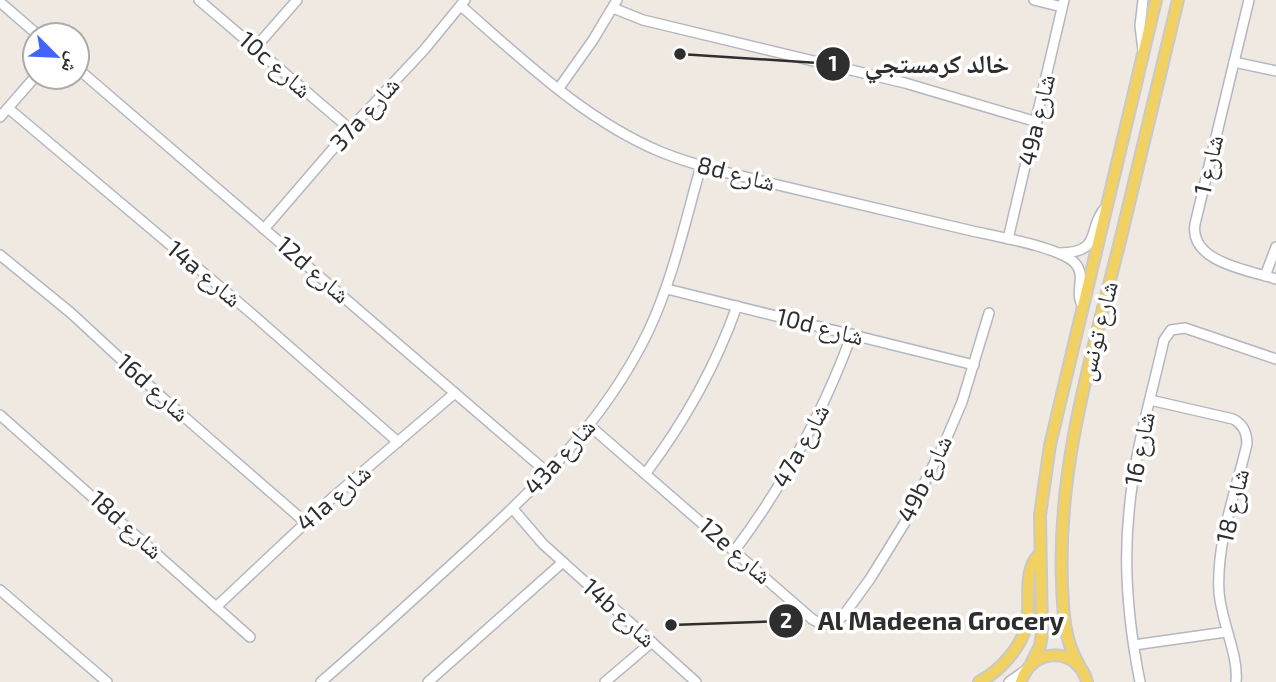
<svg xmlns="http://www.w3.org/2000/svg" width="1276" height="682" font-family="'Exo 2','Noto Naskh Arabic',sans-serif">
	<rect width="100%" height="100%" fill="#efe9e1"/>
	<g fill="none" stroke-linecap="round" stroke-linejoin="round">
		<g stroke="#b4b7c1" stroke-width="12">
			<g id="minor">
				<polyline points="199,0 350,129"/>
				<polyline points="1034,0 1062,7"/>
				<polyline points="1143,0 1140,26 1143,50"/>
				<path d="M 1249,0 L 1195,224 C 1189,262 1248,270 1276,279"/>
				<polyline points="0,2 38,35"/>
				<path d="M 461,6 C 522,59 584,120 661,152 C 698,167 738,175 778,185 C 841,200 904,215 968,230 C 993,236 1056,246 1074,262 C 1088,276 1073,292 1083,306"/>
				<polyline points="613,8 643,20 905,83 1037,122"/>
				<polyline points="255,48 297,0"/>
				<polyline points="1234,62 1276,71"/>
				<polyline points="77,68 548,473"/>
				<polyline points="559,88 593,40 617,0"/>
				<polyline points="8,108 251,313 398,442"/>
				<polyline points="0,117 35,77"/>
				<polyline points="264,229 350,129 424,50 465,0"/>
				<polyline points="1008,239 1064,0"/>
				<path d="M 1059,253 C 1104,253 1086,228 1106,207"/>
				<polyline points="0,255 71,313 166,401 305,522"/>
				<polyline points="1265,276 1276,247"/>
				<polyline points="667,289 974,365"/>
				<path d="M 1150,400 L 1233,419 C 1243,424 1247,432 1247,444 C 1236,491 1216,543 1219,592 C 1221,621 1239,656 1236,682"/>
				<polyline points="0,415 250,637"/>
				<polyline points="590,426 812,619 819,623 828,624 843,616 870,579 904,524 945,442 962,402 989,313"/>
				<path d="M 646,473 C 685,421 715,368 737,306"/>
				<polyline points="513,509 543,544 696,682"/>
				<path d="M 735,550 C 785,483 823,413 852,334"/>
				<polyline points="0,590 107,682"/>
				<polyline points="216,607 332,498 455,393"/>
				<polyline points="1134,645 1226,632"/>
				<path d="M 321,682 C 365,644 408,604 451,565 C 528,495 602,427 648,332 C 673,279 685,222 701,166"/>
				<polyline points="428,682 563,562"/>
				<polyline points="605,682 652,642"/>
				<polyline points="1009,682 1026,670"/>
				<path d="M 1140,682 C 1129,627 1123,569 1129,512 C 1134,454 1151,397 1164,340 L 1171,330 L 1185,328 L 1276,359"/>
			</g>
		</g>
		<g stroke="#c9c9c9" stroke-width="14">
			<g id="major">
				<polyline points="1031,664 1040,646 1042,634 1040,515 1050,445 1156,0"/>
				<path d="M 1079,665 C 1064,640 1063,612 1062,583 C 1057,463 1094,348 1122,233 C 1141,155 1159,77 1178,0"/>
				<path d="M 979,682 C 1000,671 1022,647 1027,623 C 1031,602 1022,569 1040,554"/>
				<path d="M 1021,682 C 1031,647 1078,646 1087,682"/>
			</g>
		</g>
		<use href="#minor" stroke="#fff" stroke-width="9"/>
		<use href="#major" stroke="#f2d163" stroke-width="10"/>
	</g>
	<g text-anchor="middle" stroke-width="7" stroke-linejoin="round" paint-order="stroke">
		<g font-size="24" fill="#2e2e2e" stroke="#fff">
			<text transform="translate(275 65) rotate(41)" y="8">10c شارع</text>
			<text transform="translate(365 114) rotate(-48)" y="8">37a شارع</text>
			<text transform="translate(1037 120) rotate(-77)" y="8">49a شارع</text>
			<text transform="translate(1209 165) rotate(-77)" y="8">شارع 1</text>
			<text transform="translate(736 174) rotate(14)" y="8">8d شارع</text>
			<text transform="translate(313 270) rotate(41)" y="8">12d شارع</text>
			<text transform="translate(204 274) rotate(40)" y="8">14a شارع</text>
			<text transform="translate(820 327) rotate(14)" y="8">10d شارع</text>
			<text transform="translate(1098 331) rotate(-76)" y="8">شارع تونس</text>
			<text transform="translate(153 388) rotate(42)" y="8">16d شارع</text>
			<text transform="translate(801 446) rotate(-61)" y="8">47a شارع</text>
			<text transform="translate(1140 449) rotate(-79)" y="8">شارع 16</text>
			<text transform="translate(560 457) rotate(-48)" y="8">43a شارع</text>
			<text transform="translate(925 479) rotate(-64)" y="8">49b شارع</text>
			<text transform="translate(334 498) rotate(-41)" y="8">41a شارع</text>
			<text transform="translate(1233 506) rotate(-77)" y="8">شارع 18</text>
			<text transform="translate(126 525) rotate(42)" y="8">18d شارع</text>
			<text transform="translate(735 551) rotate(41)" y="8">12e شارع</text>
			<text transform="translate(619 613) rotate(42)" y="8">14b شارع</text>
		</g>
	</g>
	<path fill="none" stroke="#2e2e2e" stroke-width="2.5" d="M680 54L833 64M671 625L786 621"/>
	<g fill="#2e2e2e" stroke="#fff" stroke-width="2.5">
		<circle cx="680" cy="54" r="7"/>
		<circle cx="671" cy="625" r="7"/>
		<circle cx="833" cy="64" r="18"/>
		<circle cx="786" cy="621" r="18"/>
	</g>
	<g font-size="21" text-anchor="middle" font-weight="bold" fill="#fff">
		<text x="833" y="71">1</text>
		<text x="786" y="628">2</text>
	</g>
	<g font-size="26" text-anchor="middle" font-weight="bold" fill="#2e2e2e" stroke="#fff" stroke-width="7" stroke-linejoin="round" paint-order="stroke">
		<text x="937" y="73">خالد كرمستجي</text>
		<text x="941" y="630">Al Madeena Grocery</text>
	</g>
	<g transform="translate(56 56) rotate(114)"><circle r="33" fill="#ffffff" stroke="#ababab" stroke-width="2"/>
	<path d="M0-5L12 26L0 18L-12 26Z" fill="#4264fb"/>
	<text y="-10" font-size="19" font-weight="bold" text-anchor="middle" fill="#2e2e2e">ش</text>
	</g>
</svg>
